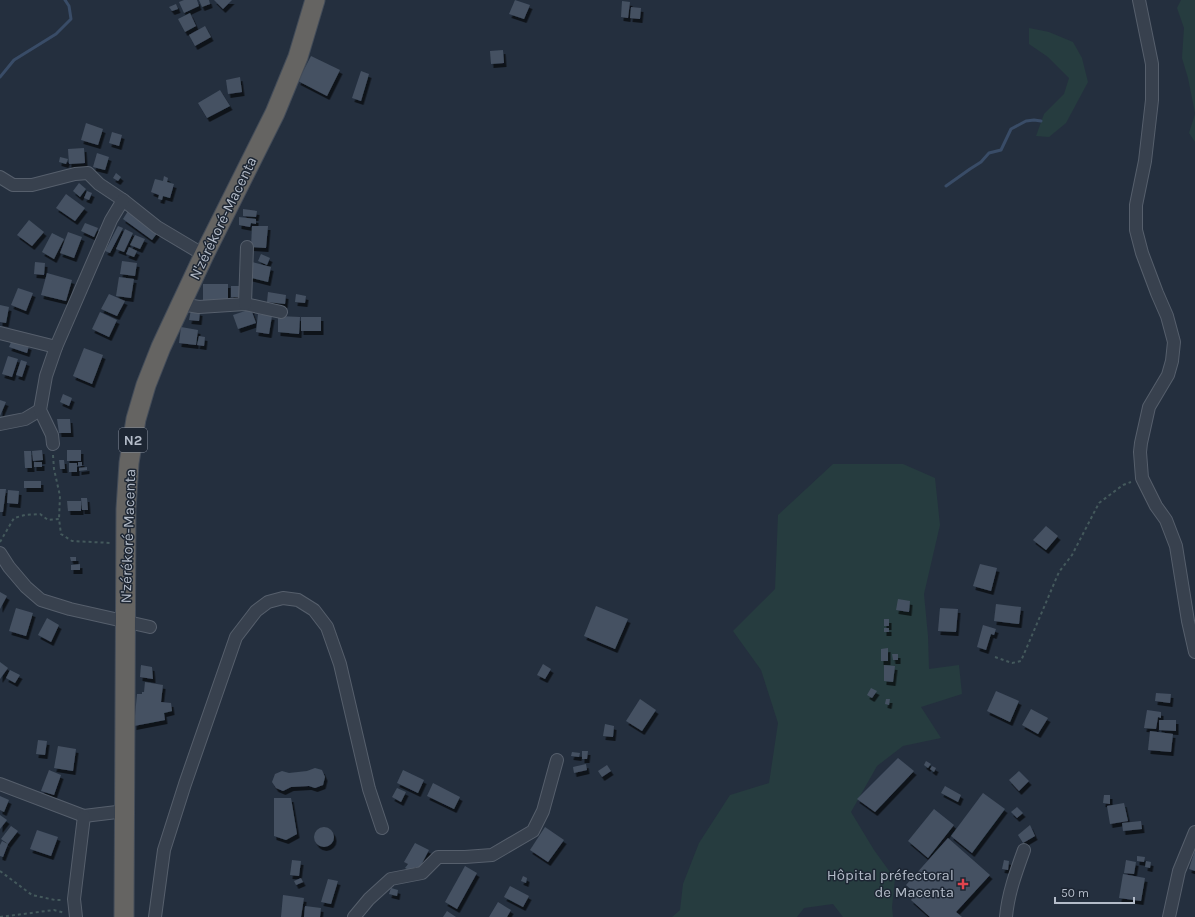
<svg xmlns="http://www.w3.org/2000/svg" width="1195" height="917" font-family="Karla,sans-serif">
	<defs>
		<filter id="shadow"><feDropShadow dx="2.5" dy="4" stdDeviation="0" flood-color="#0009"/></filter>
	</defs>
	<rect width="100%" height="100%" fill="#242f3e"/>
	<g fill="#263c3f">
		<polygon points="1181,0 1195,0 1195,113 1188,78 1182,58 1184,28 1177,8"/>
		<polygon points="1029,28 1049,32 1073,42 1082,58 1088,82 1066,123 1049,137 1036,136 1044,114 1064,94 1069,78 1048,57 1029,44"/>
		<polygon points="1195,114 1195,142 1189,133"/>
		<polygon points="833,464 903,464 935,478 940,525 924,594 928,636 929,669 959,665 962,694 921,707 941,738 903,746 877,766 851,812 874,850 895,879 892,907 893,917 843,917 833,904 804,908 797,917 672,917 680,910 683,884 699,843 730,795 769,783 778,723 761,670 733,631 775,589 778,515"/>
	</g>
	<g fill="none" stroke-linecap="round" stroke-linejoin="round">
		<g stroke="#394c67" stroke-width="3">
			<polyline points="0,77 14,60 56,34 71,19 69,6 65,0"/>
			<polyline points="946,186 970,169 981,162 989,153 1001,150 1011,129 1026,121 1034,120 1041,121"/>
		</g>
	</g>
	<g fill="#455162" filter="url(#shadow)">
		<polygon points="184,0 197,0 199,6 184,13 179,2"/>
		<polygon points="199,0 209,0 210,4 202,7"/>
		<polygon points="214,0 232,0 223,9"/>
		<polygon points="515,0 530,5 524,19 509,14"/>
		<polygon points="622,1 630,2 628,18 621,17"/>
		<polygon points="176,4 178,9 172,11 169,7"/>
		<polygon points="631,7 641,8 640,19 630,18"/>
		<polygon points="190,13 196,26 185,32 178,19"/>
		<polygon points="205,26 211,37 195,46 189,35"/>
		<polygon points="503,50 504,63 491,64 490,51"/>
		<polygon points="311,56 340,70 327,96 298,81"/>
		<polygon points="361,71 369,74 361,101 352,98"/>
		<polygon points="240,77 242,92 228,94 226,80"/>
		<polygon points="220,90 230,106 207,118 198,103"/>
		<polygon points="86,123 103,129 98,145 81,140"/>
		<polygon points="112,132 122,135 119,146 109,143"/>
		<polygon points="84,148 85,163 69,164 68,149"/>
		<polygon points="97,153 109,157 105,170 93,167"/>
		<polygon points="60,157 68,159 66,164 59,162"/>
		<polygon points="116,173 121,177 118,181 113,178"/>
		<polygon points="164,176 168,178 167,182 174,184 170,198 163,196 162,200 158,199 159,195 151,192 155,179 163,181"/>
		<polygon points="79,183 86,189 80,197 73,191"/>
		<polygon points="87,191 92,193 89,200 84,198"/>
		<polygon points="66,194 85,208 75,221 56,208"/>
		<polygon points="243,209 257,211 256,217 243,216"/>
		<polygon points="128,211 158,232 152,240 123,219"/>
		<polygon points="239,217 256,219 256,224 251,223 250,227 239,225"/>
		<polygon points="29,220 44,232 32,246 17,235"/>
		<polygon points="85,223 98,228 94,237 81,231"/>
		<polygon points="118,226 123,228 110,253 105,251"/>
		<polygon points="252,226 268,226 266,248 251,247"/>
		<polygon points="125,229 133,233 124,252 116,249"/>
		<polygon points="68,232 82,237 74,258 60,253"/>
		<polygon points="52,233 64,239 54,259 42,252"/>
		<polygon points="135,235 145,239 140,249 130,245"/>
		<polygon points="129,247 137,251 134,257 126,254"/>
		<polygon points="261,254 270,258 267,265 258,261"/>
		<polygon points="122,261 137,263 135,276 120,274"/>
		<polygon points="35,262 45,263 44,275 34,274"/>
		<polygon points="252,262 271,267 268,282 248,277"/>
		<polygon points="47,273 72,280 66,301 41,295"/>
		<polygon points="119,277 134,279 131,298 116,296"/>
		<rect x="203" y="284" width="25" height="16"/>
		<rect x="231" y="286" width="9" height="11"/>
		<polygon points="18,288 33,293 26,311 11,305"/>
		<polygon points="268,292 286,295 285,304 267,302"/>
		<polygon points="109,294 125,301 117,316 101,309"/>
		<polygon points="296,294 306,296 305,303 295,302"/>
		<polygon points="0,305 9,307 6,323 0,322"/>
		<polygon points="251,309 256,323 238,329 233,315"/>
		<polygon points="191,310 200,312 199,321 189,320"/>
		<polygon points="100,312 117,320 109,337 92,329"/>
		<polygon points="258,314 272,316 269,334 256,332"/>
		<polygon points="278,316 300,317 299,334 278,332"/>
		<rect x="301" y="317" width="20" height="14"/>
		<polygon points="181,327 198,330 196,345 179,343"/>
		<polygon points="199,336 205,337 204,346 197,345"/>
		<polygon points="12,340 29,346 27,353 9,347"/>
		<polygon points="84,348 103,355 92,384 73,376"/>
		<polygon points="8,356 18,359 12,377 2,374"/>
		<polygon points="21,360 27,362 22,377 16,375"/>
		<polygon points="63,394 72,398 69,406 60,402"/>
		<polygon points="0,400 6,402 0,416"/>
		<polygon points="57,419 70,419 71,433 59,433"/>
		<polygon points="42,450 43,460 33,461 32,451"/>
		<rect x="67" y="450" width="14" height="11"/>
		<polygon points="24,451 31,451 32,468 25,468"/>
		<polygon points="59,460 64,460 65,469 60,469"/>
		<rect x="34" y="462" width="8" height="5"/>
		<rect x="78" y="462" width="4" height="4"/>
		<rect x="69" y="463" width="8" height="9"/>
		<polygon points="87,467 87,470 79,471 79,468"/>
		<rect x="24" y="481" width="17" height="7"/>
		<polygon points="0,489 6,489 3,512 0,512"/>
		<polygon points="8,490 19,491 18,504 7,503"/>
		<polygon points="81,498 87,498 88,510 82,510"/>
		<polygon points="67,501 81,501 81,511 68,511"/>
		<polygon points="1046,526 1058,536 1046,550 1033,540"/>
		<polygon points="70,557 76,557 76,561 71,561"/>
		<polygon points="80,564 80,570 71,570 71,565"/>
		<polygon points="980,564 997,568 991,591 973,586"/>
		<polygon points="0,592 7,596 0,609"/>
		<polygon points="898,599 910,601 909,612 896,610"/>
		<polygon points="996,604 1021,607 1019,624 994,621"/>
		<polygon points="596,606 628,619 615,649 584,636"/>
		<polygon points="16,608 33,613 26,636 9,631"/>
		<polygon points="940,608 958,609 956,632 938,631"/>
		<polygon points="47,618 59,625 51,642 38,635"/>
		<rect x="884" y="619" width="5" height="7"/>
		<polygon points="983,625 996,629 994,635 991,634 986,650 977,647"/>
		<rect x="884" y="628" width="5" height="4"/>
		<polygon points="888,648 888,661 881,661 881,649"/>
		<polygon points="892,654 898,654 898,660 893,660"/>
		<polygon points="0,662 8,668 0,679"/>
		<polygon points="543,664 551,669 545,679 537,675"/>
		<polygon points="141,665 152,667 153,679 140,677"/>
		<polygon points="884,665 895,666 893,682 884,681"/>
		<polygon points="10,670 20,675 15,683 6,678"/>
		<polygon points="145,682 163,685 161,702 171,703 172,711 164,713 165,720 134,726 137,694 142,694 142,692 144,692"/>
		<polygon points="871,688 877,691 872,698 867,695"/>
		<polygon points="996,691 1019,701 1010,722 987,711"/>
		<polygon points="1156,693 1171,694 1170,703 1155,701"/>
		<polygon points="640,699 656,710 642,731 626,721"/>
		<polygon points="886,699 890,699 889,705 885,704"/>
		<polygon points="1031,709 1048,718 1038,734 1022,725"/>
		<polygon points="1147,710 1161,712 1161,718 1158,717 1156,729 1144,728"/>
		<polygon points="1159,720 1176,720 1176,731 1159,730"/>
		<polygon points="605,724 614,726 613,737 603,736"/>
		<polygon points="1150,731 1173,734 1171,752 1148,750"/>
		<polygon points="38,740 47,741 45,755 36,754"/>
		<polygon points="58,746 76,749 73,771 54,768"/>
		<polygon points="582,751 588,751 587,759 582,759"/>
		<polygon points="572,752 580,753 579,757 571,756"/>
		<polygon points="898,758 914,771 875,812 857,799"/>
		<polygon points="926,761 931,764 928,768 924,765"/>
		<polygon points="586,764 587,770 574,773 573,767"/>
		<polygon points="607,765 611,771 602,777 598,771"/>
		<polygon points="932,766 936,768 934,772 930,769"/>
		<polygon points="315,768 322,770 325,777 323,785 315,788 309,786 291,787 283,791 276,788 272,782 275,774 282,771 289,773 307,771"/>
		<polygon points="49,770 61,775 54,795 41,791"/>
		<polygon points="403,770 424,780 418,793 397,783"/>
		<polygon points="1019,771 1029,781 1019,791 1009,780"/>
		<polygon points="433,783 460,797 454,809 427,796"/>
		<polygon points="945,786 961,795 958,802 941,793"/>
		<polygon points="397,788 406,792 401,802 392,797"/>
		<polygon points="983,793 1005,809 972,853 951,836"/>
		<polygon points="1104,795 1110,795 1110,804 1103,803"/>
		<polygon points="0,796 9,800 4,812 0,810"/>
		<polygon points="274,798 291,798 297,834 286,840 274,836"/>
		<polygon points="1124,803 1128,821 1110,824 1107,806"/>
		<polygon points="1017,807 1023,813 1017,818 1011,812"/>
		<polygon points="934,809 954,825 928,858 908,841"/>
		<polygon points="0,815 7,820 0,829"/>
		<polygon points="1141,821 1142,829 1123,831 1122,823"/>
		<polygon points="1030,825 1035,836 1023,843 1018,835"/>
		<polygon points="11,826 18,831 8,844 3,857 0,856 0,845 2,841 8,844 1,839"/>
		<polygon points="545,827 564,840 548,862 530,850"/>
		<circle cx="324" cy="837" r="10"/>
		<polygon points="37,830 58,837 51,856 30,849"/>
		<polygon points="948,838 990,875 956,912 962,917 930,917 911,900 916,894 906,885"/>
		<polygon points="415,843 429,850 419,869 415,867 412,872 405,868 408,864 404,862"/>
		<polygon points="1195,850 1195,871 1189,869"/>
		<polygon points="1137,856 1145,857 1144,862 1137,861"/>
		<polygon points="292,860 301,861 299,876 290,875"/>
		<polygon points="1004,860 1009,861 1008,870 1002,869"/>
		<polygon points="1126,860 1136,862 1134,874 1124,873"/>
		<polygon points="1146,861 1151,862 1150,868 1145,867"/>
		<polygon points="465,866 477,873 457,909 445,902"/>
		<polygon points="1123,874 1145,878 1141,901 1119,898"/>
		<polygon points="523,876 527,878 526,883 521,881"/>
		<polygon points="301,878 303,882 296,885 294,881"/>
		<polygon points="328,879 338,881 331,904 321,902"/>
		<polygon points="510,886 529,896 523,907 504,897"/>
		<polygon points="391,888 398,890 397,896 389,894"/>
		<polygon points="283,895 304,898 301,917 281,917"/>
		<polygon points="498,902 511,910 507,917 489,917"/>
		<polygon points="305,906 321,908 320,917 304,917"/>
		<polygon points="447,911 456,917 443,917"/>
	</g>
	<g fill="none" stroke-linecap="round" stroke-linejoin="round">
		<g stroke="#565f6c" stroke-width="14">
			<g id="minor">
				<polyline points="1139,0 1152,64 1152,100 1145,161 1136,205 1136,230 1142,253 1157,293 1167,316 1174,342 1172,361 1168,375 1149,407 1141,443 1140,452 1142,478 1156,506 1166,520 1176,546 1188,621 1195,652"/>
				<polyline points="0,177 13,185 32,185 75,174 88,173 99,184 123,200 157,227 204,255"/>
				<polyline points="181,304 199,307 245,304 281,312"/>
				<polyline points="245,304 247,247"/>
				<polyline points="0,333 56,347"/>
				<polyline points="0,424 25,419 40,410"/>
				<polyline points="53,444 52,435 40,410 46,376 56,347 111,220 123,200"/>
				<polyline points="0,553 9,567 26,587 41,600 70,609 150,627"/>
				<polyline points="0,784 84,816 125,811"/>
				<polyline points="76,917 74,899 84,816"/>
				<polyline points="155,917 164,850 185,784 236,637 256,611 268,602 283,598 298,600 314,610 327,627 340,664 369,789 382,828"/>
				<polyline points="354,917 369,899 391,879 422,873 438,857 465,857 492,855 533,831 543,811 557,760"/>
				<path d="M 1006,917 C 1008,894 1016,872 1024,850"/>
				<polyline points="1169,917 1179,871 1195,832"/>
			</g>
		</g>
		<g stroke="#434c59" stroke-width="21">
			<polyline id="trunk" points="124,917 126,509 129,463 136,419 146,385 161,347 204,255 275,113 298,57 315,0"/>
		</g>
		<g stroke="#44595c" stroke-width="2" stroke-dasharray="3 3" stroke-linecap="butt">
			<polyline points="53,455 54,469 60,496 59,519"/>
			<polyline points="0,542 14,518 25,515 40,514 48,520 59,519 61,534 72,541 111,543"/>
			<polyline points="995,657 1012,663 1021,661 1059,572 1072,555 1099,503 1123,485 1131,482"/>
			<polyline points="0,871 32,895 55,900 63,900"/>
			<polyline points="0,917 54,910 65,913"/>
		</g>
		<use href="#minor" stroke="#38414e" stroke-width="12"/>
		<use href="#trunk" stroke="#656462" stroke-width="19"/>
	</g>
	<path fill="#e0444e" stroke="#1d2633" stroke-width="1.5" d="M961 878h4v4h4v4h-4v4h-4v-4h-4v-4h4z"/>
	<g text-anchor="middle" stroke-width="3" stroke-linejoin="round" paint-order="stroke">
		<rect fill="#1d2633" stroke="#878f9c" stroke-width="1" x="119" y="428" width="28" height="24" rx="3"/>
		<g font-size="14" font-weight="bold" fill="#b4bcc9">
			<text x="133" y="445">N2</text>
		</g>
		<g font-size="15" fill="#b4bcc9" stroke="#1d2633">
			<text transform="translate(223 218) rotate(-64)" y="5">N'zérékoré-Macenta</text>
			<text transform="translate(128 536) rotate(-88)" y="5">N'zérékoré-Macenta</text>
		</g>
		<g font-size="15" fill="#b4bcc9" stroke="#1d2633" text-anchor="end">
			<text x="954" y="880">Hôpital préfectoral<tspan x="954" dy="17">de Macenta</tspan></text>
		</g>
	</g>
	<path d="M1055 897v6h79v-6" fill="none" stroke="#b4bcc9" stroke-width="2"/>
	<text x="1061" y="897" font-size="12" fill="#b4bcc9" stroke="#1d2633" stroke-width="3" paint-order="stroke">50 m</text>
</svg>
